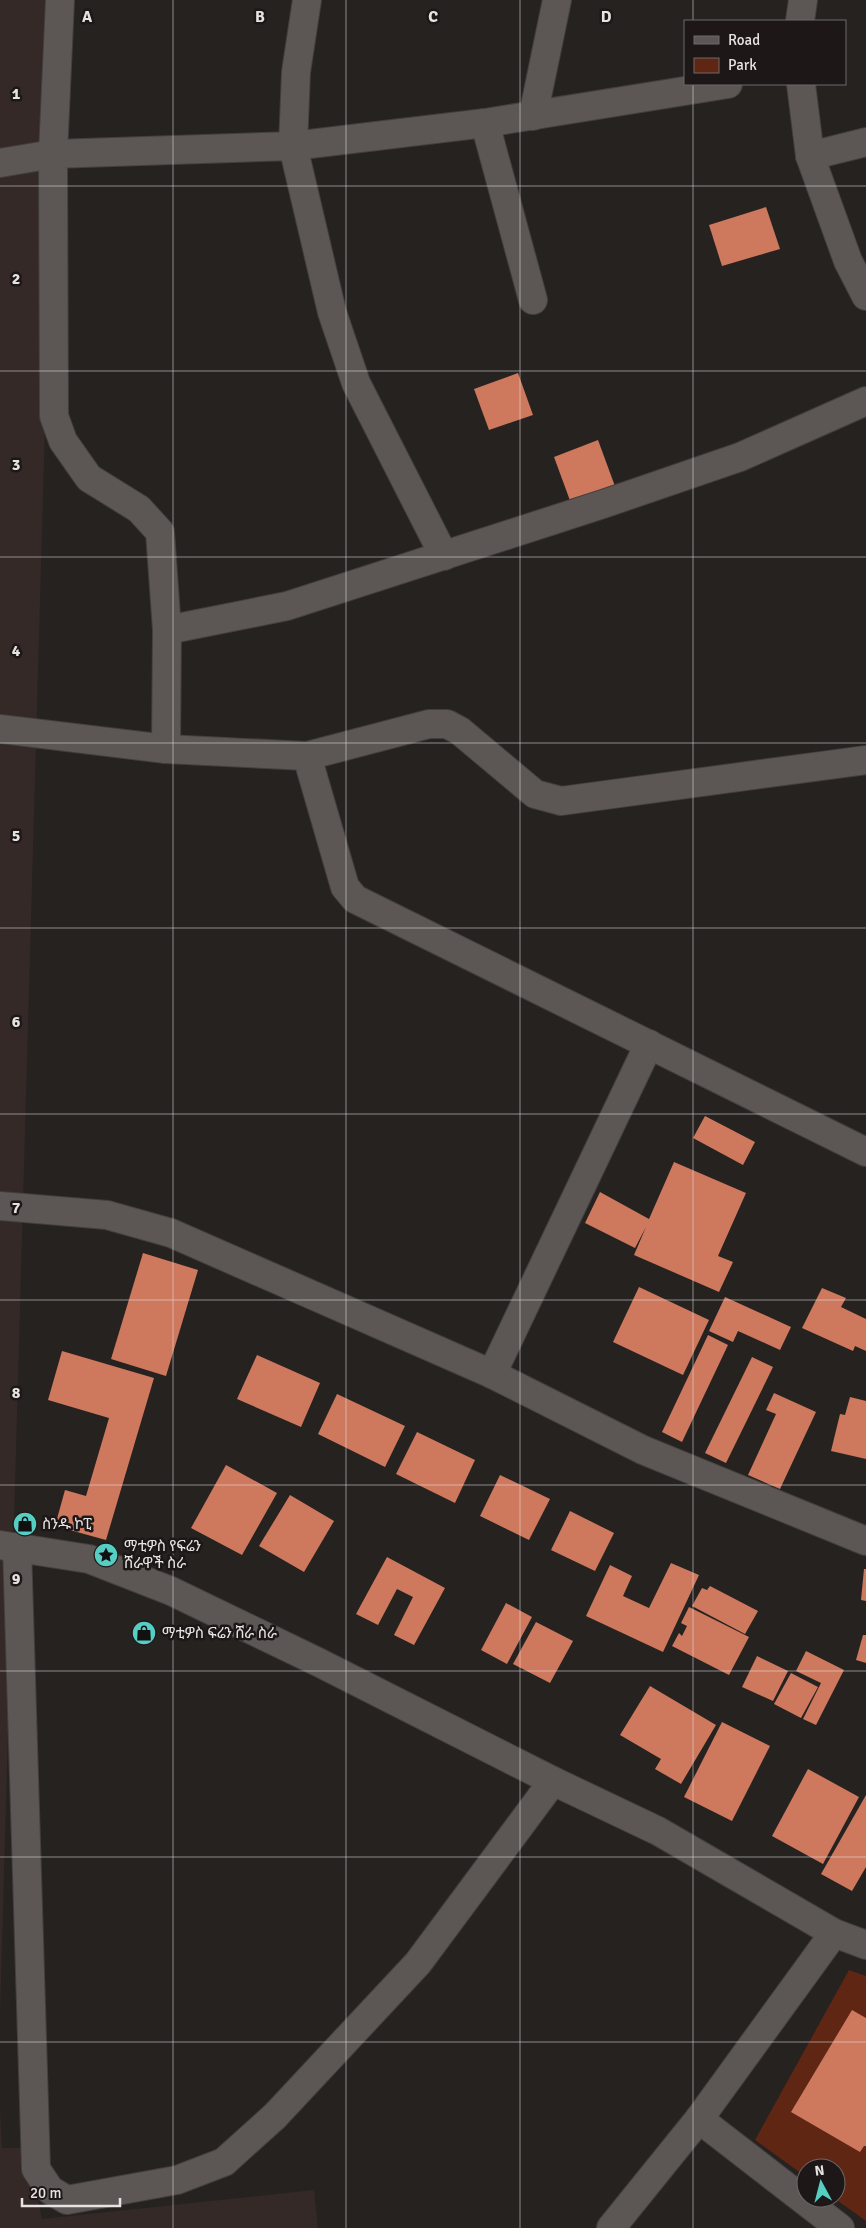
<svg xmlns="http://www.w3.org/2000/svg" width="866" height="2228" font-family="Signika,'Noto Sans Ethiopic',sans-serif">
	<rect width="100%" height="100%" fill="#262220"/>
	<g fill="#342926">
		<polygon points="0,0 57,0 0,2015"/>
		<polygon points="0,2110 2,2148 27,2148 42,2219 314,2190 318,2228 0,2228"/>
	</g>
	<polygon fill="#602614" points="849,1970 866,1976 866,2221 834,2198 836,2198 836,2168 806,2168 806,2177 755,2140"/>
	<g fill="#ce785e">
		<polygon points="766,207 780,249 722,266 709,225"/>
		<polygon points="518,373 533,415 489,430 474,389"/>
		<polygon points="598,440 616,489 572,506 554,457"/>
		<polygon points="705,1116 755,1142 743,1165 693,1138"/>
		<polygon points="674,1162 746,1193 718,1256 733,1262 719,1292 634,1255 646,1227 635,1248 585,1223 600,1192 649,1219"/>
		<polygon points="143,1253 198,1270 166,1376 111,1359"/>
		<polygon points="639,1287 709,1320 683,1375 613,1342"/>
		<polygon points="822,1288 846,1298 841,1307 866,1319 866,1351 855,1346 853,1351 802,1328"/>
		<polygon points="725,1297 791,1327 780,1350 738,1331 733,1342 709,1331"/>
		<polygon points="708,1335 728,1345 682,1442 662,1432"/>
		<polygon points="62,1351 154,1378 106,1540 55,1526 65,1490 86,1496 109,1418 48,1400"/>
		<polygon points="257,1355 320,1383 301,1427 237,1399"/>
		<polygon points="752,1357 773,1367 726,1463 705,1453"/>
		<polygon points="774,1393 816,1412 780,1489 748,1475 776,1414 766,1410"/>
		<polygon points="337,1394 405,1426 385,1467 318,1434"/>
		<polygon points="850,1397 866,1401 866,1459 831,1451 840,1414 845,1415"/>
		<polygon points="417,1432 475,1460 455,1503 396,1474"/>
		<polygon points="226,1465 277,1493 242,1555 191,1528"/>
		<polygon points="500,1475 550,1499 529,1540 480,1516"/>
		<polygon points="290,1495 334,1521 304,1572 259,1546"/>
		<polygon points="570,1511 614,1533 595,1571 551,1550"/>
		<polygon points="387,1557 445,1588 414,1645 394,1635 413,1597 397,1589 378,1625 356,1614"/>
		<polygon points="671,1563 699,1575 663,1652 586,1616 610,1565 632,1576 623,1596 649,1608"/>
		<polygon points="864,1569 866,1569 866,1601 861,1600"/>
		<polygon points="710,1586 758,1611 745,1634 692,1606 702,1588 707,1590"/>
		<polygon points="506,1603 532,1617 507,1664 481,1650"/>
		<polygon points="689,1607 749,1637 729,1675 672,1646 679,1633 682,1636 687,1626 681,1623"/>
		<polygon points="536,1622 573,1641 550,1683 513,1664"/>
		<polygon points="863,1635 866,1635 866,1663 856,1660"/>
		<polygon points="806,1651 844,1670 816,1725 803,1719 821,1683 796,1671"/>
		<polygon points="757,1656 788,1671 773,1701 742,1687"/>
		<polygon points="791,1673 818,1687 801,1718 774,1704"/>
		<polygon points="650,1686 716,1725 681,1784 655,1769 661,1759 620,1735"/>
		<polygon points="722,1722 770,1746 732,1821 684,1797"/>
		<polygon points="808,1769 859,1797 823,1864 772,1836"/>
		<polygon points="866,1795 866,1867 852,1891 821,1874"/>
		<polygon points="852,2010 866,2018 866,2146 864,2146 860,2152 791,2112"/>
	</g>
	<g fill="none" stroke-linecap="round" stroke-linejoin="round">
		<g stroke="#433f3e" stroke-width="30">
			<g id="street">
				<polyline points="307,0 296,72 293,146 332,312 356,383 444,556"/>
				<polyline points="800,21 803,0"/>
				<polyline points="728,84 485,123 293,146 53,154 54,416 63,441 89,478 139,509 160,532 167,630 287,606 603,504 740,457 866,401"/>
				<polyline points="801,84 810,156 848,261 866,296"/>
				<polyline points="533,116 557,0"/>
				<polyline points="485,123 533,300"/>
				<polyline points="810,156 866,142"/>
				<polyline points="0,163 53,154 60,0"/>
				<polyline points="0,729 166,749 307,756 345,887 355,899 866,1152"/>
				<polyline points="166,749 167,630"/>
				<polyline points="307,756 429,724 447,724 460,731 535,794 561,801 866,760"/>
				<polyline points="0,1206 107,1215 171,1233 492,1374 643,1450 866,1541"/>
				<polyline points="492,1374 649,1044"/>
				<polyline points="0,1545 89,1559 171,1591 318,1662 553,1781 658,1831 834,1933 866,1945"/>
				<polyline points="17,1547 36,2169 50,2190 67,2200 177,2180 224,2162 275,2116 418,1963 553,1781"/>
				<polyline points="699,2119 840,2228"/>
				<polyline points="611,2228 699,2119 834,1933"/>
			</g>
		</g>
		<use href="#street" stroke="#5c5755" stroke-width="28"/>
	</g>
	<path fill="none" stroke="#e6e3e2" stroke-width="1" stroke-opacity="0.55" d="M 173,0 L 173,2228M 346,0 L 346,2228M 520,0 L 520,2228M 693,0 L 693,21M 693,84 L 693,2228M 0,186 L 866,186M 0,371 L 866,371M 0,557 L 866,557M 0,743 L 866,743M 0,928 L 866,928M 0,1114 L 866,1114M 0,1300 L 866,1300M 0,1485 L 866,1485M 0,1671 L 866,1671M 0,1857 L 866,1857M 0,2042 L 866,2042"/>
	<defs>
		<g id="shop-disc" transform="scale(1.25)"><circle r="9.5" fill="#56cec3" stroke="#1d1817"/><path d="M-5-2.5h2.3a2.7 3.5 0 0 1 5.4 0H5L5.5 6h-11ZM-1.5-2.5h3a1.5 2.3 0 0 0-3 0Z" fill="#111"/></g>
		<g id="sight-disc" transform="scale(1.25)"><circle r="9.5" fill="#56cec3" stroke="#1d1817"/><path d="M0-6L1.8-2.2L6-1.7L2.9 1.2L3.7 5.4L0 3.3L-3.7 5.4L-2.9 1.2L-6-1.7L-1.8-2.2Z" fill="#111"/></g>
	</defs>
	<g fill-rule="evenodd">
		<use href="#shop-disc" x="25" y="1524"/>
		<use href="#sight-disc" x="106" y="1555"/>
		<use href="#shop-disc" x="144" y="1633"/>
	</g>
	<g text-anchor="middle" stroke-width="5" stroke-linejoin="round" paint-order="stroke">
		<g font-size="15" fill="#e6e3e2" stroke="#1d1817" text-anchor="start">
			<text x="42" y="1529">ስንዱ ኮፒ</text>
			<text x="124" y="1551">ማቲዎስ የፍሬን<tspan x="124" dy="17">ሸራዋች ስራ</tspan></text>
			<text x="162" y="1638">ማቲዎስ ፍሬን ሸራ ስራ</text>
		</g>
	</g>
	<g font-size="16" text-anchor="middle" font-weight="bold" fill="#e6e3e2" stroke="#1d1817" stroke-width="5" stroke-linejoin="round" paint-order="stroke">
		<text x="87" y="22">A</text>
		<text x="260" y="22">B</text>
		<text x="433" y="22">C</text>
		<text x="606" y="22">D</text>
		<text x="16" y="99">1</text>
		<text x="16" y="284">2</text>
		<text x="16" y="470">3</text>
		<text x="16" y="656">4</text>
		<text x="16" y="841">5</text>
		<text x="16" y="1027">6</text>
		<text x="16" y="1213">7</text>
		<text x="16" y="1398">8</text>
		<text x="16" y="1584">9</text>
	</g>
	<rect x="684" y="20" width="162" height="65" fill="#1d1817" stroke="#6d6968"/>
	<rect x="694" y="36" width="25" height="8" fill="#5c5755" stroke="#6d6968"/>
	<text x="728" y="45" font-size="15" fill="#e6e3e2">Road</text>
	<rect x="694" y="58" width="25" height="15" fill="#602614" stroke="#6d6968"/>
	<text x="728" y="70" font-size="15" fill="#e6e3e2">Park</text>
	<g transform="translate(821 2183) rotate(353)"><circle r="24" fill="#1d1817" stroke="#6d6968"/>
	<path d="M0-4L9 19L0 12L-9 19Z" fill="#56cec3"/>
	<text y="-8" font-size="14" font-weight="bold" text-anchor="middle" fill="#e6e3e2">N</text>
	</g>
	<path d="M22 2198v8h98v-8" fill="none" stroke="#e6e3e2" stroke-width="2.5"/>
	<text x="30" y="2198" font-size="15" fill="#e6e3e2" stroke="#1d1817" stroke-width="4" paint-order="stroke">20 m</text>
</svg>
